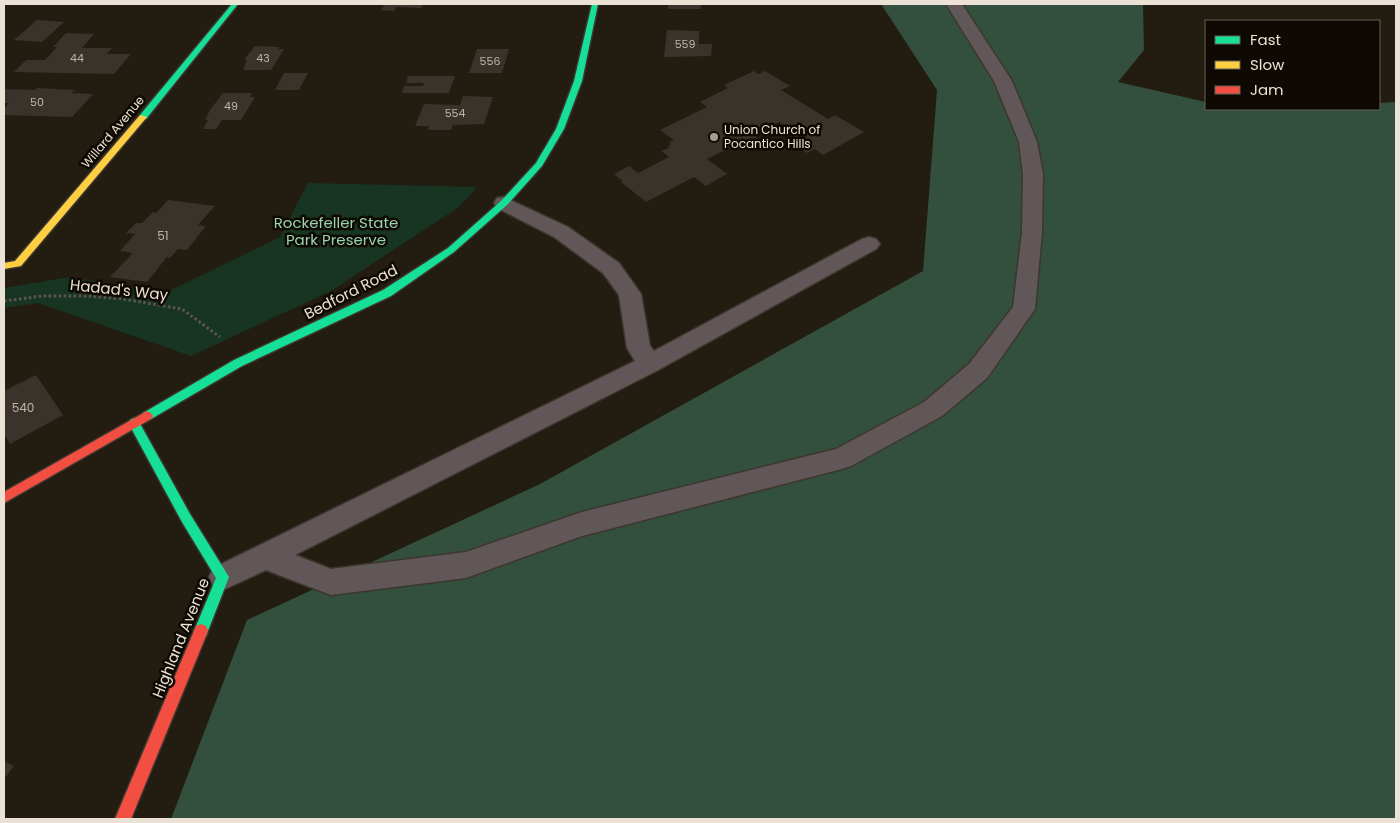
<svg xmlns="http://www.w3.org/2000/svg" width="1400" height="823" font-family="Poppins,sans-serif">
	<rect width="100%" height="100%" fill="#231c11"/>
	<polygon fill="#183423" points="308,183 477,187 459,207 331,291 191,356 38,303 4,308 4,288 70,277 167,292 280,237"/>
	<polygon fill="#334f3d" points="881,4 1143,4 1144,50 1118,82 1206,102 1206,109 1379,109 1379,103 1396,102 1396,819 171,819 247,620 540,484 923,271 937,90"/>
	<g fill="#3a332b">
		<polygon points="385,4 424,4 421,8 396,7 394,11 381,10"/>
		<rect x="668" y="4" width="33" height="5"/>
		<polygon points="37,20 64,22 42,42 14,40"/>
		<polygon points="667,30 699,31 699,44 712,44 711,56 664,57"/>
		<polygon points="66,33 94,34 82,48 112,48 107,54 131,54 114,74 14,72 26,60 45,60 57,47 53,47"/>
		<polygon points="255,46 279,47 278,49 284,49 271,70 243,70 247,60 244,60"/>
		<polygon points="477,49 509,49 502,73 469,73"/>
		<polygon points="754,71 758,74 765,71 790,86 781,90 828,119 835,115 864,132 823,155 815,149 807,153 787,140 797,135 779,122 754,135 760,140 743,148 737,144 707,159 727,174 706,186 694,177 646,202 621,182 623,181 614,174 629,166 638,173 669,157 661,151 670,147 668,146 671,144 669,142 674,140 660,130 707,107 700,102 728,88 724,85"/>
		<polygon points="284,73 308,73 299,90 275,90"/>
		<polygon points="408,76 455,76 449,93 402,93 404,86 423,86 424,83 406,83"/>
		<polygon points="37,88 75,90 71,93 93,94 72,117 4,115 4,108 9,103 4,103 4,89 35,90"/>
		<polygon points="223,93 252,93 250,97 255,97 241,120 222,120 216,129 203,129 208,120 205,120 210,110"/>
		<polygon points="463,96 493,97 484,124 453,125 451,130 428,130 429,126 415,126 424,104 460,105"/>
		<polygon points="168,200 215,206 198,225 206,226 187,250 178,249 170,258 167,257 147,282 110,277 133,253 120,251 135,234 126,233 136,223 142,223 153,212 156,213"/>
		<polygon points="36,375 63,415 10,444 4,434 4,391"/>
		<polygon points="4,761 14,766 4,779"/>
	</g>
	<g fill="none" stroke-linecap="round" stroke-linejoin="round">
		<g stroke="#3d372e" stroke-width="3">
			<polygon id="lane" points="946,4 962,4 1012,81 1037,142 1043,174 1042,232 1035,309 987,378 942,416 851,466 842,469 582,536 466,578 331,595 266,570 223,590 213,586 209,577 213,568 635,361 627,348 619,295 603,273 554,237 497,208 494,203 497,198 504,197 568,227 619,263 641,294 650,346 654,351 862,239 869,237 876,239 880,244 876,249 658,370 295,555 331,569 466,552 582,512 836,449 924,402 969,364 1013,307 1022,232 1023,174 1019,142 994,81"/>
		</g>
		<g stroke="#3d372e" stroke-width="3">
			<g id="fast">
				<polygon points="232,4 238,4 146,119 140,119 140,115"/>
				<polygon points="592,4 598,4 582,81 564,129 542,166 507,205 454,252 391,296 242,366 151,419 143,419 141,416 143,413 234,360 383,290 448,248 501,201 536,163 556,129 574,81"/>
				<polygon points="134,418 138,420 190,514 229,577 206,636 201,638 196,636 194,631 216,578 182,522 130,426 128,423 130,420"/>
			</g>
		</g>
		<g stroke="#3d372e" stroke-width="3">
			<polygon id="slow" points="140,115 147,117 21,266 4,269 4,263 15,261"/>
		</g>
		<g stroke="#3d372e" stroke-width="3">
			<g id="jam">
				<polygon points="147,411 151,413 153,416 151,419 4,503 4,492"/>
				<polygon points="201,624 206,626 208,631 131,819 115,819 196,626"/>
			</g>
		</g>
		<polyline stroke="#5e5552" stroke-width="3" stroke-dasharray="2.5 2.5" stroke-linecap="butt" points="4,301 42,296 88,296 123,299 182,309 220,337"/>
		<use href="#lane" fill="#625758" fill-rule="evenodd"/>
		<use href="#fast" fill="#16e098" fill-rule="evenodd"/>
		<use href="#slow" fill="#ffcf43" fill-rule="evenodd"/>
		<use href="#jam" fill="#f24e42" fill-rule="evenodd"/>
	</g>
	<circle fill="#a59d90" stroke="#0f0903" stroke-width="2" cx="714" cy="137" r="5"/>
	<g text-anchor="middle" stroke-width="5" stroke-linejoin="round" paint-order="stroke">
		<g font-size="11" fill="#bfb6aa">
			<text x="685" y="48">559</text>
			<text x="77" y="62">44</text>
			<text x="263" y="62">43</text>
			<text x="490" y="65">556</text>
			<text x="37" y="106">50</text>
			<text x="231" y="110">49</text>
			<text x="455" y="117">554</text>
		</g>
		<g font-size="12" fill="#ebe2d5" stroke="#0f0903" text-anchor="start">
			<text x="724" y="134">Union Church of<tspan x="724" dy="14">Pocantico Hills</tspan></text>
		</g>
		<g font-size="12" fill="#ebe2d5" stroke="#0f0903">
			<text transform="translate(113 132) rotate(-50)" y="4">Willard Avenue</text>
		</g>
		<g font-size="12" fill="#bfb6aa">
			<text x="163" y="240">51</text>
			<text x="23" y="412">540</text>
		</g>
		<g font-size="15" fill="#96d5b0" stroke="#0f0903">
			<text x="336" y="228">Rockefeller State<tspan x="336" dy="17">Park Preserve</tspan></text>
		</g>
		<g font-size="15" fill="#ebe2d5" stroke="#0f0903">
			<text transform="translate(119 290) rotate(6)" y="5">Hadad's Way</text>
			<text transform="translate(351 292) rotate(-27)" y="5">Bedford Road</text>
			<text transform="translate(181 638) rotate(-68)" y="5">Highland Avenue</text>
		</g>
	</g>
	<rect width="1400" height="823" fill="none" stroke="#ebe2d5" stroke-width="10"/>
	<rect x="1205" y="20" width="175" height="90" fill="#0f0903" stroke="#676057"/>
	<rect x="1215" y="36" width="25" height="8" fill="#16e098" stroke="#676057"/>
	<text x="1250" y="45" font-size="15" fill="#ebe2d5">Fast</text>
	<rect x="1215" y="61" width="25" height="8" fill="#ffcf43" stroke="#676057"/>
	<text x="1250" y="70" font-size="15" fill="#ebe2d5">Slow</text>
	<rect x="1215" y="86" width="25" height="8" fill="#f24e42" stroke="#676057"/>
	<text x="1250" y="95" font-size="15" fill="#ebe2d5">Jam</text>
</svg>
